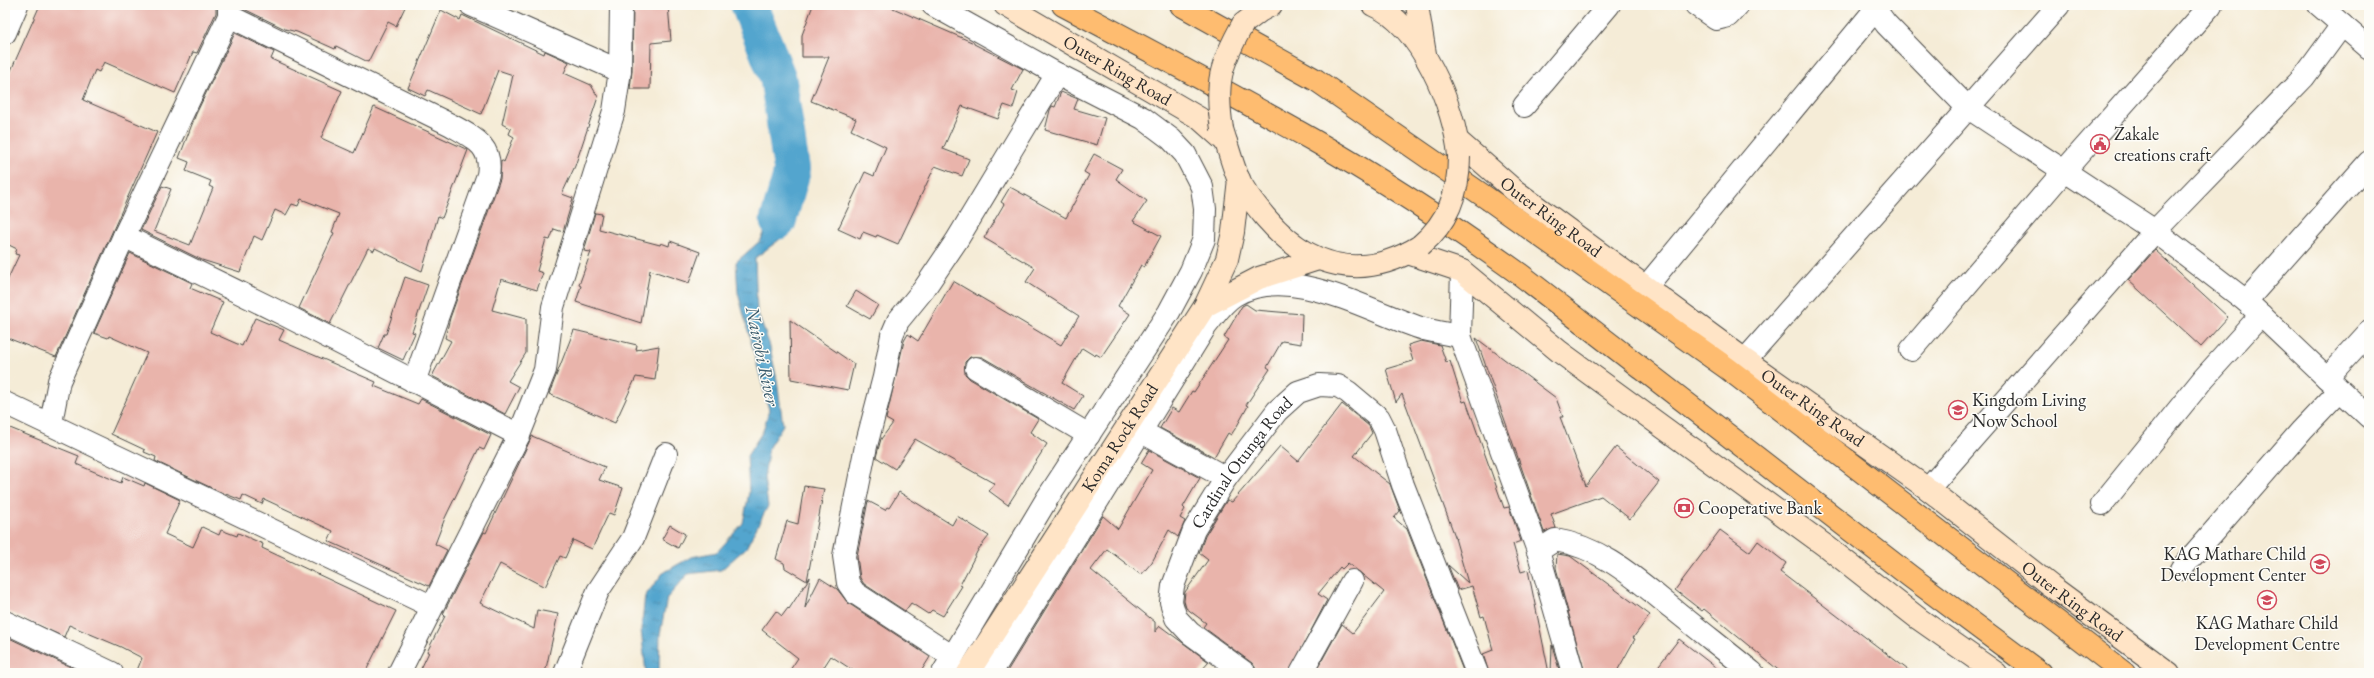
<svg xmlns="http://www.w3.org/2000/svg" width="2374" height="678" font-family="'EB Garamond',serif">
	<defs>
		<pattern id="water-ripples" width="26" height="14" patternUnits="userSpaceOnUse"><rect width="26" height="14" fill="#52a5ce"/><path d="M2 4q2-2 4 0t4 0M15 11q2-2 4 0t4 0" fill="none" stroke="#4487a7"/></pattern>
	</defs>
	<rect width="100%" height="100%" fill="#fdfcf7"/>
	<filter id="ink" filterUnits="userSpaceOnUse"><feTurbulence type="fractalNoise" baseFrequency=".025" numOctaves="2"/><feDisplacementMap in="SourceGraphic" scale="8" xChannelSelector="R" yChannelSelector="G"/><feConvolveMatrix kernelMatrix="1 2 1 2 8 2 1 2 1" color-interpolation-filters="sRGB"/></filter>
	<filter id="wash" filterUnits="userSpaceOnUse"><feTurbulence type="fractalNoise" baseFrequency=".012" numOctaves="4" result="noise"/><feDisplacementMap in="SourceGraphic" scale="16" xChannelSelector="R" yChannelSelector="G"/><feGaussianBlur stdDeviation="0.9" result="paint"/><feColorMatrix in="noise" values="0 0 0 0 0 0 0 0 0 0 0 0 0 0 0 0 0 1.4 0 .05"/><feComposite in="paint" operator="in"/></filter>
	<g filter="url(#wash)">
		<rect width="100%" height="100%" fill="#f5ecd7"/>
		<polygon fill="url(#water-ripples)" stroke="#3e687c" points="792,172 795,207 779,240 755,258 757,312 769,343 777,380 783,425 769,447 764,477 768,506 746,548 721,570 688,574 667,598 660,634 659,673 646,673 641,630 645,596 663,573 691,557 717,552 743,523 749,492 747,456 763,431 769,410 738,293 736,262 761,240 772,216 770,191"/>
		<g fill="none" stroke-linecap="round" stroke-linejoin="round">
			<polyline stroke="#52a5ce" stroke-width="37" points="749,5 778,78 792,172 778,221"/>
		</g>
		<g id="blocks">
			<g fill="#e9b4ab">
				<polygon points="40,5 216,5 216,13 197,53 193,52 175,93 104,62 99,72 95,70 83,100 157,132 56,357 5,337 5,285 19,255 15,254 17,249 5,243 5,84"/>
				<polygon points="242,5 406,5 396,26 388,22 368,62 336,46 335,49 297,32 285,29 242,8"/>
				<polygon points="633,5 668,5 671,41 651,43 650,89 630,89 632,71"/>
				<polygon points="813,5 886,5 974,43 974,44 1023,69 1012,90 1018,92 1013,108 1004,105 998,119 962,106 943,149 969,159 962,176 935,166 898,244 877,235 876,237 863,232 860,239 838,229 865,172 874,176 886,147 851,130 856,119 811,101 829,57 802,57 802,35"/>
				<polygon points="441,10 460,20 462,15 544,54 545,51 569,62 564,73 591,85 598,97 575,166 562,194 573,198 563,232 554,229 550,240 546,239 537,271 543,273 537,290 501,279 492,310 526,319 526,353 508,381 519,387 505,414 432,376 451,341 445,338 450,318 500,179 501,160 504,162 514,137 509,134 511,129 502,124 513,75 498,70 481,114 428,90 425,96 408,88"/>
				<polygon points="235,33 274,52 271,59 342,91 321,138 354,153 374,107 468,150 442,218 438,216 422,271 375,248 374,251 368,248 330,324 299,308 334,233 332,232 339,214 301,199 298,206 292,204 286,215 275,210 262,240 254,236 240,272 202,260 141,230 162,186 171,189 154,231 190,245 213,188 209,186 211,181 186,171 189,162 179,158 196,114"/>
				<polygon points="1061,92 1078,99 1074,109 1105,118 1097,145 1045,130 1050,110 1052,106 1055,107"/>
				<polygon points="1094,154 1122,169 1116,179 1147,201 1133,221 1161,236 1144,267 1141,265 1118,306 1130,314 1101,357 1096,354 1095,356 1082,348 1062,383 1083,396 1074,410 982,357 970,357 965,362 965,374 970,379 1038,419 1030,432 1047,444 1008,505 989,491 995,484 915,439 895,469 876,457 881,439 893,423 886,419 904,341 908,334 918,341 953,281 1061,345 1079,316 1026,282 1035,268 984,238 1004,204 1001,202 1010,187 1066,218 1089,175 1084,172"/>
				<polygon points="595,213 602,214 599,229 660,245 661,243 669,246 670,241 700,252 689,283 650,270 641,323 576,302 581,286 579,285 591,252 584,251"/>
				<polygon points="2155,250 2228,317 2201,347 2128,280"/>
				<polygon points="130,253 192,283 190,288 223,302 210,332 242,346 255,318 284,330 279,340 376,382 374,386 418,404 421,399 491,435 484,450 479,448 445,518 435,544 447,550 429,586 328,541 333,531 264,499 262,504 243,495 241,500 218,491 155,461 156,457 144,452 145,450 111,434 147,353 109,336 108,338 94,333"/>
				<polygon points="405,277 428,285 412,332 415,333 403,360 378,348 384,334 386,334"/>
				<polygon points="856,291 878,305 870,319 847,306"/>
				<polygon points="1246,304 1255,310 1302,314 1301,344 1282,341 1267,367 1270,369 1246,405 1248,406 1237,426 1231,435 1228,433 1214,457 1160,428 1172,408 1179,412 1192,391 1194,392 1228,340 1224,337 1242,306"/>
				<polygon points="790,320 854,364 848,390 791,379"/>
				<polygon points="574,330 637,345 636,350 659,346 655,380 636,377 615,423 549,394"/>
				<polygon points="1476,338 1556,398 1563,417 1560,417 1586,486 1616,447 1659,482 1630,519 1601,496 1551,514 1556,528 1544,532"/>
				<polygon points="1421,341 1440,345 1446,362 1450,361 1463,402 1466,401 1504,508 1509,507 1521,541 1513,544 1521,572 1528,570 1549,673 1489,673 1483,654 1493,650 1484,616 1481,617 1472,586 1458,590 1448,565 1468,583 1455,538 1456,539 1402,394 1396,402 1386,369 1413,361 1408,345"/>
				<polygon points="1342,404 1369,426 1372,433 1354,456 1390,484 1400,511 1394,518 1407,529 1464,673 1315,673 1342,624 1353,633 1384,592 1348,563 1342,569 1340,567 1318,594 1327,600 1289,673 1257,673 1252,663 1203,627 1206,623 1186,608 1184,601 1185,592 1208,560 1199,553 1205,536 1227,500 1232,502 1280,446 1298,461"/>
				<polygon points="5,426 79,456 76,464 121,483 123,477 144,486 145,483 180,500 165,534 193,547 202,527 219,535 221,530 237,536 238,533 263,544 262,548 396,611 365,673 136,673 142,658 121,647 69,625 64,637 5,610"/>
				<polygon points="532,436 605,467 599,480 623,488 614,515 609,513 592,549 573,540 565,558 560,556 545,587 500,564 480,603 534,629 537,610 558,614 545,673 419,673 429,652 427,652 445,616 443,614 484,532 486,533"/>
				<polygon points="1149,450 1200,478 1183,507 1185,509 1180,518 1185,521 1178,537 1169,530 1152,562 1141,575 1107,549 1091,570 1155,622 1155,632 1160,626 1209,662 1199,673 1006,673 1103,516 1118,529 1152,470 1141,463"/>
				<polygon points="804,486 824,489 807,581 785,568 784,563 776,559 787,521 798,524"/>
				<polygon points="899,492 952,525 957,516 989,536 978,550 960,585 962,586 943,616 932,610 928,614 911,603 905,611 864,584 860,578 857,556 868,501 885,510 887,507 889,508"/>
				<polygon points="670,525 685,534 678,548 662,539"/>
				<polygon points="1720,530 1750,552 1758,541 1786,563 1780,572 1912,673 1782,673 1704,609 1702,611 1675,590"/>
				<polygon points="1557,554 1570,556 1650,615 1633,638 1635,639 1616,673 1585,673 1556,568"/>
				<polygon points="810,577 805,608 820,578 837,589 848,603 930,657 920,673 857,673 831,656 820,673 788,673 798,658 762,630 776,611 782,616 788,608 789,609"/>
				<polygon points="5,636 83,673 5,673"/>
				<polygon points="1679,639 1723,673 1653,673"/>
				<polygon points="1552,645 1560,673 1551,673"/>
			</g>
		</g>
	</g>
	<g filter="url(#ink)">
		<use href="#blocks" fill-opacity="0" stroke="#494845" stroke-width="1"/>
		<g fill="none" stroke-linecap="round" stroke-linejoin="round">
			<g stroke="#494845" stroke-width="24">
				<g id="minor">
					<polyline points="471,5 620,71"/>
					<polyline points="933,5 1057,74 1143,118 1171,139 1185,154 1202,187 1205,209 1204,239 1191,271 1169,312 1048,497 943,673"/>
					<polyline points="1696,5 1716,19 1728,16 1738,5"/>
					<polyline points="1872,5 1886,24 1967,107 2155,231 2246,301 2327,378"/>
					<polyline points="2319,5 2369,48"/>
					<path d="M 229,16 L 451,125 C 474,138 493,146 488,175 L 414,382"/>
					<polyline points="5,33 17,5"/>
					<polyline points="1524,106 1609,5"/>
					<polyline points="124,236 285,315 519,435"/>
					<path d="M 1462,271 L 1460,336 L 1538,551 L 1555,540 C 1602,547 1636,579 1672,608 C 1699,630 1726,651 1753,673"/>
					<polyline points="1646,287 1879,5"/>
					<polyline points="2246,301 2369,162"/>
					<polyline points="2369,332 2327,378 2369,417"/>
					<polyline points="1911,350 2064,171 2211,5"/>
					<polyline points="1745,360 2059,5"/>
					<polyline points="976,368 1089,435"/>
					<polyline points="5,403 431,606"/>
					<polyline points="51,423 59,381 124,236 229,16 229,5"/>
					<polyline points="1140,431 1226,478"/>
					<polyline points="1928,489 2155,231 2304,77 2342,25"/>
					<polyline points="2102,504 2204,378 2261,315"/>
					<polyline points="1538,551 1573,673"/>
					<polyline points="2181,569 2302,430 2339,391"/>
					<polyline points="5,622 112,673"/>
					<polyline points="953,657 855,593 848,583 844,556 866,446 884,377 892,335 898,321 924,289 957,240 1057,74"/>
					<polyline points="399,673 519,435 545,370 553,307 614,111 620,71 621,5"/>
					<polyline points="565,673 598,591 633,538 666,454"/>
					<path d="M 991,673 L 1206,326 C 1215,315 1223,302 1235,295 C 1290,262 1371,313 1424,329 C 1436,332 1448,334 1460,336"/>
					<path id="s1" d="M 1245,673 L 1190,633 L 1176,618 L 1171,602 L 1173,586 L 1194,530 L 1226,478 L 1277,411 L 1298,392 L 1319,385 L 1338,386 L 1348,392 L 1379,418 L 1385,430 L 1403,485 L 1477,673"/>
					<polyline points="1301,673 1352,581"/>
				</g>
			</g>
			<g stroke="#494845" stroke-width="24">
				<g id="secondary">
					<path id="s2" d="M 1005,5 L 1199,118 L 1226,142"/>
					<path d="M 1373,5 C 1421,25 1455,107 1459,156"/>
					<polyline points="1417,5 1425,54"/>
					<polyline points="1243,24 1260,11 1271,5"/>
					<path d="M 1222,129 C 1227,145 1232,163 1238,178 C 1245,193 1256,206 1266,218 C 1309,268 1362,282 1420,246"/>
					<path id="s3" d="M 1458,141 L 1514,190 L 1745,360 L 1928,489 L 2051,586 L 2169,673"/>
					<polyline points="1408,253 1462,271 1560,352 1827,547 1919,619 1996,673"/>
					<polyline points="1205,306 1259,278 1318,259"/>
					<path id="s4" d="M 968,673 L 1205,306 L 1227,259 L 1233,232 L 1239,179"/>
				</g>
			</g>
			<g stroke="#494845" stroke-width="24">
				<g id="primary">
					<path d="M 1063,5 C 1147,49 1231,94 1313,140 C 1385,181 1454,227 1521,275 L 1911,577 L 2040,673"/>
					<polyline points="1181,5 1316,80 1494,203 1727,368 2124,673"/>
				</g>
			</g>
			<use href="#minor" stroke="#fff" stroke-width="22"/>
			<use href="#secondary" stroke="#ffe4c6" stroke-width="22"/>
			<use href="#primary" stroke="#febc70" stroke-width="22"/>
			<g stroke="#494845" stroke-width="24" stroke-linecap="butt">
				<g id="secondary-bridge">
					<path d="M 1222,129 C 1215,83 1220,65 1243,24"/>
					<path d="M 1421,245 C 1448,222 1459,193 1459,157"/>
				</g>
			</g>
			<use href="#secondary-bridge" stroke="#ffe4c6" stroke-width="22"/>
		</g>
	</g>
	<defs>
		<g id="civic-ring" transform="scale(1)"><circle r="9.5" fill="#fdfcf7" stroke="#d1495b" stroke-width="1.5"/><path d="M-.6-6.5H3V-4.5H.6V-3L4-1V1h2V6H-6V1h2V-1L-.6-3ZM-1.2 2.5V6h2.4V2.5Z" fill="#d1495b"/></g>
		<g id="school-ring" transform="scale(1)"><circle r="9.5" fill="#fdfcf7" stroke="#d1495b" stroke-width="1.5"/><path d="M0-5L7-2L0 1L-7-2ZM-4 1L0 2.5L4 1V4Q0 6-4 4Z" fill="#d1495b"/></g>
		<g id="bank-ring" transform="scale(1)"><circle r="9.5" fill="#fdfcf7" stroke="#d1495b" stroke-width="1.5"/><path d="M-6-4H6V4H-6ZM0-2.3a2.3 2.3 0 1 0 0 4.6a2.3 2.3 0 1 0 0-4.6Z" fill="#d1495b"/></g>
	</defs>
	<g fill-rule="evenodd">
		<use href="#civic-ring" x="2100" y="144"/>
		<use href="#school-ring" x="1958" y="410"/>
		<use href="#bank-ring" x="1684" y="508"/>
		<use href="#school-ring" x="2320" y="564"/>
		<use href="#school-ring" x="2267" y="600"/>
	</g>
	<g text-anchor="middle" stroke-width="3" stroke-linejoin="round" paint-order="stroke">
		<g font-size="18" fill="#2b2b2b" stroke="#fdfcf7">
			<text dy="6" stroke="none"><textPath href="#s2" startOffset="130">Outer Ring Road</textPath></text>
			<text dy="6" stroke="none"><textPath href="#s3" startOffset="120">Outer Ring Road</textPath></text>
			<text dy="6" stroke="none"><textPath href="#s3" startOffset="444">Outer Ring Road</textPath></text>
			<text dy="6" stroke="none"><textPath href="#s4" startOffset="280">Koma Rock Road</textPath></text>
			<text dy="6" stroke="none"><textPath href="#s1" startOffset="264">Cardinal Otunga Road</textPath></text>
			<text dy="6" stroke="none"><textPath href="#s3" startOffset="768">Outer Ring Road</textPath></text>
		</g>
		<g font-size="18" fill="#2b2b2b" stroke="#fdfcf7" text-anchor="start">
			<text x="2114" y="140">Zakale<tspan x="2114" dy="21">creations craft</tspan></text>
			<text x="1972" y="406">Kingdom Living<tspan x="1972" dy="21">Now School</tspan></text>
			<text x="1698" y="514">Cooperative Bank</text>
			<text x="2306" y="560" text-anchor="end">KAG Mathare Child<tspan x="2306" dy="21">Development Center</tspan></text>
			<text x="2267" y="629" text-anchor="middle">KAG Mathare Child<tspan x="2267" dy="21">Development Centre</tspan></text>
		</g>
		<g font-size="19" font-style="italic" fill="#3b5c6c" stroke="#fdfcf7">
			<text transform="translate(763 356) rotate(78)" y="7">Nairobi River</text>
		</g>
	</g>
	<rect width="2374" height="678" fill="none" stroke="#fdfcf7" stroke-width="20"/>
</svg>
